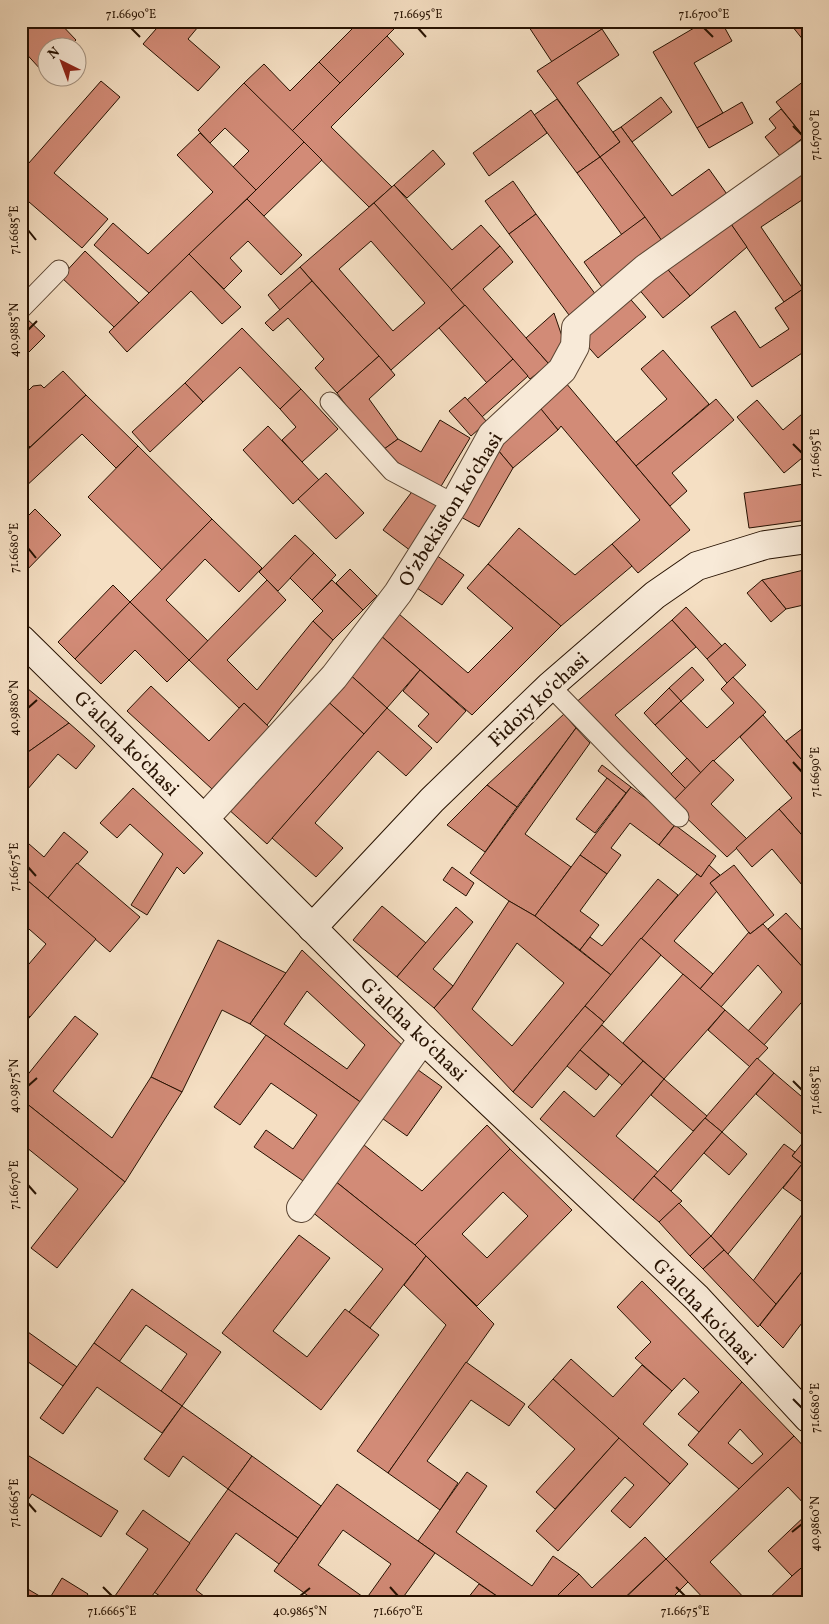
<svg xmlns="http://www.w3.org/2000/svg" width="829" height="1624" font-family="Vollkorn,serif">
	<rect width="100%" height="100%" fill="#f5dfc3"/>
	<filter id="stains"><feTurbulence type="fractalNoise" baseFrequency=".004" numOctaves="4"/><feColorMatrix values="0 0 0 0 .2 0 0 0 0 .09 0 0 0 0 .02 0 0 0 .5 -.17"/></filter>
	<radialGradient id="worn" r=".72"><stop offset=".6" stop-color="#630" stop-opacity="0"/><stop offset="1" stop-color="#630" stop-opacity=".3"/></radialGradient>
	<g fill="#d28b77" stroke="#261101" fill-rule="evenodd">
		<polygon points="30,21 58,21 76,40 68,48 48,48 48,66 42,71 21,48 21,30"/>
		<polygon points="163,21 203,21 188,39 220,67 198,91 143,44"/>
		<polygon points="360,21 402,21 340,83 319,62"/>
		<polygon points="525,21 598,21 602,29 552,62"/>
		<polygon points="706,21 721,21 732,41 694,63 723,113 697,128 653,52"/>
		<polygon points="788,21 808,21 808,46"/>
		<polygon points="602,29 619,55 577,83 620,142 600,157 537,71"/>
		<polygon points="387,36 404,54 331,127 392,187 369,207 292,131"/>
		<polygon points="319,62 340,83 292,131 244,83 264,64 290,91"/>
		<polygon points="808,78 808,134 804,137 776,102"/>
		<polygon points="101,81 120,97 54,173 108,219 82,248 21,195 21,172"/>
		<polygon points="244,83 304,142 256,190 233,167 249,151 225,128 210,143 198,130"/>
		<polygon points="661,97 672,112 632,142 621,127"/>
		<polygon points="557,99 600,157 577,173 534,115"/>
		<polygon points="742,102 753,123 709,148 697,128"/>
		<polygon points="781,109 804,137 780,156 765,137 776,128 769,119"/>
		<polygon points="531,110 547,133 489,176 473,153"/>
		<polygon points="621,127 672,196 709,169 729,197 665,245 600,157 620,142 613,132"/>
		<polygon points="200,133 256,190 149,293 94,245 113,223 148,254 213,192 177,155"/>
		<polygon points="304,142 322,160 264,216 247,199"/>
		<polygon points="433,150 445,164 407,198 394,185"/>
		<polygon points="600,157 645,217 622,235 577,173"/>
		<polygon points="796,165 808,182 808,196 761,227 803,289 784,302 724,214"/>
		<polygon points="513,181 536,214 509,234 485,201"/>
		<polygon points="394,185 452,250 481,225 500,246 451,290 374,203"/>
		<polygon points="247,199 302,255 281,275 248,241 230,258 242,271 224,289 189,254"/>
		<path d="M 374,203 L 465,305 L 391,370 L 300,267 ZM 371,241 L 425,303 L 393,331 L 339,269 Z"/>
		<polygon points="536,214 596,295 569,315 509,234"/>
		<polygon points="724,214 747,247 690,296 664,265"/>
		<polygon points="645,217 665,245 604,290 584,262"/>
		<polygon points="500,246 513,262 483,289 549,364 530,379 451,290"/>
		<polygon points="85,251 139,303 114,327 61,277"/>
		<polygon points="189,254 241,307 222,324 191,291 127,352 109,332"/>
		<polygon points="664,265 690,296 663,318 637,287"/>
		<polygon points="300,267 312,281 280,310 268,295"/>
		<polygon points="312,281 379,356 337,393 315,368 324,359 288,318 273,331 265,323"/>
		<polygon points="803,289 808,296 808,349 752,387 711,327 735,311 760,348 789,329 775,308"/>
		<polygon points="625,293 646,317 598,358 577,334"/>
		<polygon points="465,305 513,359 487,383 439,328"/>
		<polygon points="554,313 566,348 549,364 526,338"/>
		<polygon points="23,315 45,336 21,360 21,317"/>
		<polygon points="242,328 301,389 280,409 240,367 203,402 185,383"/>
		<polygon points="663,350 709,404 636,466 616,442 667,399 641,369"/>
		<polygon points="379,356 395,375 369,399 398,439 380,452 337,393"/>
		<polygon points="513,359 528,376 482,417 467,400"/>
		<polygon points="63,371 86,395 30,447 21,439 21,398 33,386 41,385 44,388"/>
		<polygon points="560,376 690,530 638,573 612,544 640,520 561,426 558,430 533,400"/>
		<polygon points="185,383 203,402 150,452 132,432"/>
		<polygon points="301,389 338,429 302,462 282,440 296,427 280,409"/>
		<polygon points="86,395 138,446 116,468 82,434 23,489 21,488 21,456"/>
		<polygon points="465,397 487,422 471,436 449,411"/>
		<polygon points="716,399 734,420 672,473 687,491 670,506 636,466"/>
		<polygon points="757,400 783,430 808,409 808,453 784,473 737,417"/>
		<polygon points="537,404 558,430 513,468 492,443"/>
		<polygon points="440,420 470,438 440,488 380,452 398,439 421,452"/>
		<polygon points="268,426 319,480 293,504 243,450"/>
		<polygon points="21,439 30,447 21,456"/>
		<polygon points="492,443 513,468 479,527 452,512"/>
		<polygon points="138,446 212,519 162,570 88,497"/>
		<polygon points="326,473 364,513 336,539 298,499"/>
		<polygon points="804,484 808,520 749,528 744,493"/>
		<polygon points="414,489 441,509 411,551 383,530"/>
		<polygon points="35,509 61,535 21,576 21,523"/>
		<polygon points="212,519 262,568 239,592 205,559 166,600 208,641 189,660 130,602"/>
		<polygon points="519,528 575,575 612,544 632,566 561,626 488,564"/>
		<polygon points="295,535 314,553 278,591 259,572"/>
		<polygon points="314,553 336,575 312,600 290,578"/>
		<polygon points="436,555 464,575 442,605 414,586"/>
		<polygon points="488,564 561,626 472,715 380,635 399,614 468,673 513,628 467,588"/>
		<polygon points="350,569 377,596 363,610 336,583"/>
		<polygon points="808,569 808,604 786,609 762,580"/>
		<polygon points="267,580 286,600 227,660 257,690 313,621 333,640 267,725 244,703 239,708 189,660"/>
		<polygon points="332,580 363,610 333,640 313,621 323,611 312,600"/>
		<polygon points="762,580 786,609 771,622 747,593"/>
		<polygon points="113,585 130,602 75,659 58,642"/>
		<polygon points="130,602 189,660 167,682 135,650 101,684 75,659"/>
		<polygon points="686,607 722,646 707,659 672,620"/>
		<polygon points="672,620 696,647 615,715 686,789 671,803 574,704"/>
		<polygon points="380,635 420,670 387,708 347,672"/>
		<polygon points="725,643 746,665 727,683 707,659"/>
		<polygon points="692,667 704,680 681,701 669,688"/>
		<polygon points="420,670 466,711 437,743 418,726 429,714 403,691"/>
		<polygon points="347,672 387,708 364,734 324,698"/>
		<polygon points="733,677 766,712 701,773 655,725 681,701 707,728 734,703 721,689"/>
		<polygon points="21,683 69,723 21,757 21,719 26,715 21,711"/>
		<polygon points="151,686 209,741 244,703 270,728 212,789 127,711"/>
		<polygon points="669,688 681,701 655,725 644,713"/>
		<polygon points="324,698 364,734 267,844 227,808"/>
		<polygon points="387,708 432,748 406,776 378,751 315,823 343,848 316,877 272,838"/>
		<polygon points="564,714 576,728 517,807 487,785"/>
		<polygon points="763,715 808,767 808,842 779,809 792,798 740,737"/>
		<polygon points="69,723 95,746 76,769 58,754 21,797 21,757"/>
		<polygon points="807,725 808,726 808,767 786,741"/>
		<polygon points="576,728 590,743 525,834 571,867 535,916 509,901 470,873"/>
		<polygon points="687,758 701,773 686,789 671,774"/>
		<polygon points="713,760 734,780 711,804 747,839 727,857 671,803"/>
		<polygon points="602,765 631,787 626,793 598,771"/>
		<polygon points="607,778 626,793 595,833 576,819"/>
		<polygon points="487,785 517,807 485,852 447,825"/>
		<polygon points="631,787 677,822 659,845 630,823 611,848 621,855 607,874 580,855"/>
		<polygon points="133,788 203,853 184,874 177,867 147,915 131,905 163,854 130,824 117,838 100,823"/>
		<polygon points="779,809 808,842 808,880 802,885 772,849 752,867 736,848"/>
		<polygon points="675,825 716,856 701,877 659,845"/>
		<polygon points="64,832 88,852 48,898 21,875 21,837 44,857"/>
		<polygon points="580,855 607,874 580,911 599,925 580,950 535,916"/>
		<polygon points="77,863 140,917 110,952 48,898"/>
		<polygon points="709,865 720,875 710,883 717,891 674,941 713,974 700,989 641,938 697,874 701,877"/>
		<polygon points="734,865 774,915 750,934 710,883"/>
		<polygon points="452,867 474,883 466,896 443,880"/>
		<polygon points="21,875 96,939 30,1017 21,1009 21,969 23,971 46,944 21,922"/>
		<polygon points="658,879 678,895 611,975 580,950 590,937 602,946"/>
		<path d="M 509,901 L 535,916 L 611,975 L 513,1092 L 434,1008 L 453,986 ZM 517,943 L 564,983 L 512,1046 L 472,1009 Z"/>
		<polygon points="382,906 426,943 397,977 353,940"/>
		<polygon points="456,907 473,922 433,969 453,986 434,1008 397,977"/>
		<polygon points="786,913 808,937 808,973 768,929"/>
		<polygon points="763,924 808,973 808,995 764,1045 748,1031 782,992 758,965 721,1007 700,989 749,932 750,934"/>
		<polygon points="641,938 661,955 604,1022 585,1006"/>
		<polygon points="218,940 286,973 250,1024 222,1010 182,1092 151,1077"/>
		<path d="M 302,950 L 406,1049 L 366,1106 L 250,1024 ZM 307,991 L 365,1045 L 347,1069 L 284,1024 Z"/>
		<polygon points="683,974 725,1010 664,1079 623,1043"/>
		<polygon points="585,1006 604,1022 532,1108 513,1092"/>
		<polygon points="21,1009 30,1017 21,1027"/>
		<polygon points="725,1010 768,1048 750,1067 708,1030"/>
		<polygon points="75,1016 98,1034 53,1091 112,1138 151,1077 182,1092 125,1182 21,1099 21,1083"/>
		<polygon points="602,1025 643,1061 622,1085 580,1050"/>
		<polygon points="266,1035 366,1106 309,1185 254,1147 266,1130 293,1149 317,1115 271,1083 240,1125 214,1107"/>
		<polygon points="580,1050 609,1075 596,1090 567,1066"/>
		<polygon points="757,1058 774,1073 722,1132 705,1118"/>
		<polygon points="643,1061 664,1079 616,1136 658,1172 633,1200 540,1119 564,1091 594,1117"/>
		<polygon points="414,1067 442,1087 407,1136 379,1116"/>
		<polygon points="774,1073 808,1102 808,1136 806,1138 756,1094"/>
		<polygon points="664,1079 707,1116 693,1131 651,1095"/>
		<polygon points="21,1099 125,1182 57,1268 31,1248 78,1189 21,1143"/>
		<polygon points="705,1118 722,1132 671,1191 654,1176"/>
		<polygon points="487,1125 510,1149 415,1245 335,1181 364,1145 422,1191"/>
		<polygon points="722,1132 747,1154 729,1175 704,1153"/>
		<polygon points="808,1136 808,1168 792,1156"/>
		<polygon points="784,1144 795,1152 792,1156 802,1164 728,1254 711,1236"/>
		<path d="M 510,1149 L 572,1210 L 477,1306 L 415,1245 ZM 503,1192 L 528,1216 L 487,1258 L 462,1234 Z"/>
		<polygon points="802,1164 808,1168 808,1206 783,1188"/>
		<polygon points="654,1176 682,1201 659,1222 633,1200"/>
		<polygon points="335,1181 415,1245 426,1256 370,1328 349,1312 383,1269 311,1211"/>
		<polygon points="679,1203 711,1236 690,1256 659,1222"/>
		<polygon points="808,1206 808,1264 776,1304 753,1281"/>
		<polygon points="299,1235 330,1258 273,1331 307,1357 345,1309 379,1335 321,1410 222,1333"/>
		<polygon points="711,1236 724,1250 703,1269 690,1256"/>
		<polygon points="724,1250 776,1304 758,1327 703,1269"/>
		<polygon points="426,1256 494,1324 388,1473 357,1451 446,1325 404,1285"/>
		<polygon points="808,1264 808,1315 783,1348 760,1325"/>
		<polygon points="642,1281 742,1382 699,1432 678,1414 699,1392 684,1378 672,1391 635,1358 651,1342 617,1307"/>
		<polygon points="132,1289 221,1352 182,1406 161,1391 187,1354 146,1325 119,1362 94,1343"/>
		<polygon points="21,1327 77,1367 63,1386 21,1357"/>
		<polygon points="94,1343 182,1406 162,1433 97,1387 63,1434 40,1418"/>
		<polygon points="571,1359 613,1397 642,1365 672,1391 643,1424 688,1464 670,1484 553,1379"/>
		<polygon points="466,1362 525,1404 509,1426 471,1400 427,1461 458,1483 440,1510 388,1473"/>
		<polygon points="553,1379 619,1438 555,1509 536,1492 575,1449 528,1407"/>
		<path d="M 742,1382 L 794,1436 L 739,1489 L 688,1445 ZM 740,1429 L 763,1454 L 752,1464 L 728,1443 Z"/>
		<polygon points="182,1406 252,1456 228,1489 183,1456 169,1477 144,1459"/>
		<polygon points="794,1436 808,1451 808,1508 788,1487 710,1562 749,1603 708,1603 666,1559"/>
		<polygon points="619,1438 670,1484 630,1528 611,1511 634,1485 625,1477 558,1551 536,1531"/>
		<polygon points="21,1451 118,1511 101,1537 32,1494 21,1511"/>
		<polygon points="252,1456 321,1506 298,1538 228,1489"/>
		<polygon points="467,1472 487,1486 456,1532 532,1586 553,1556 579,1574 550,1603 507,1603 418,1541"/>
		<path d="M 337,1484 L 435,1553 L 399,1603 L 318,1603 L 274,1571 ZM 343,1530 L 391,1564 L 366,1599 L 318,1565 Z"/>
		<polygon points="228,1489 298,1538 279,1564 236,1533 196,1590 213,1603 170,1603 154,1592"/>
		<polygon points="143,1510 190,1543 147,1603 110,1603 148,1549 126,1534"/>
		<polygon points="808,1513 808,1562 792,1576 768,1551"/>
		<polygon points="645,1537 666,1559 619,1603 550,1603 579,1574 592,1588"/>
		<polygon points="666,1559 688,1582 667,1603 620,1603"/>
		<polygon points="808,1562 808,1603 764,1603 792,1576"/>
		<polygon points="62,1578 88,1594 82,1603 21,1603 21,1585 48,1601"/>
		<polygon points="479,1584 507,1603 464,1603"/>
	</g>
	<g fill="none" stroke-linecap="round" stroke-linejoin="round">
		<g stroke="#5a4432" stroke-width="21">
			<g id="lane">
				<polyline points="21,309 59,270"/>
				<polyline points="330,402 392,471 454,504"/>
				<polyline points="550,686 620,758 679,817"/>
			</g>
		</g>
		<g stroke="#5a4432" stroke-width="30">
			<g id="street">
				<polyline points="204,819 334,677 398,593 454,504 492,435 562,370 575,346 576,328 646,268 808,153"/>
				<polyline points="301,1208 423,1039"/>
			</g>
		</g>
		<g stroke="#261101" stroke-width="30">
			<g id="secondary">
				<polyline points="21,639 204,819 423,1039 697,1298 808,1418"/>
				<polyline points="312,928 432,800 550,686 655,595 697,566 765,545 808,539"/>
			</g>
		</g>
		<use href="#lane" stroke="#f8ead8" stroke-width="19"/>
		<use href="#street" stroke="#f8ead8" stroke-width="28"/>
		<use href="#secondary" stroke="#f8ead8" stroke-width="28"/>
	</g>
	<path fill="none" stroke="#261101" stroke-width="2" d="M 131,28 L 140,37M 418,28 L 426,37M 704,28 L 713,37M 793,126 L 802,135M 28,230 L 36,240M 28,330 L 37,321M 793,444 L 802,453M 28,548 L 36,558M 28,708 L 37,700M 793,762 L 802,772M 28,867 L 36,876M 793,1081 L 802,1090M 28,1086 L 37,1078M 28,1185 L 36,1194M 793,1399 L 802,1408M 28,1503 L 36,1512M 792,1532 L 802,1524M 103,1587 L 112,1596M 390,1587 L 398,1596M 676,1587 L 685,1596M 300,1596 L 310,1588"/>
	<g text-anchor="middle" stroke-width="4.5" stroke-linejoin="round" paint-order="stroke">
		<g font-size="20" fill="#261101" stroke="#f8ead8">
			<text transform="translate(450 509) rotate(-58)" y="7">Oʻzbekiston koʻchasi</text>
			<text transform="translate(538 699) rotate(-43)" y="7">Fidoiy koʻchasi</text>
			<text transform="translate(127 743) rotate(45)" y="7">Gʻalcha koʻchasi</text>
			<text transform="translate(414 1029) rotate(44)" y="7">Gʻalcha koʻchasi</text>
			<text transform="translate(705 1311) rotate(46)" y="7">Gʻalcha koʻchasi</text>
		</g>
	</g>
	<rect width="829" height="1624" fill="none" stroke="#f5dfc3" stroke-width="55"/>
	<g transform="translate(62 62) rotate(318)"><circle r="24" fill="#f8ead8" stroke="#a49382"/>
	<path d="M0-4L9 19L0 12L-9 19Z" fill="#8f2418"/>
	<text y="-8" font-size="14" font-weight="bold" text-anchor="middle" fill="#261101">N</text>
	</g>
	<rect x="28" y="28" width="774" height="1568" fill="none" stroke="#261101" stroke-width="2"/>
	<g font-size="12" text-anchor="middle" fill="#261101">
		<text x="131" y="18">71.6690°E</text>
		<text x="418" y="18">71.6695°E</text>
		<text x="704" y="18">71.6700°E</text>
		<text transform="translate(815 135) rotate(-90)" y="4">71.6700°E</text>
		<text transform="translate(14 230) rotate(-90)" y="4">71.6685°E</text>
		<text transform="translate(14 330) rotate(-90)" y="4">40.9885°N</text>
		<text transform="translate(815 453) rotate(-90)" y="4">71.6695°E</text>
		<text transform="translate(14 548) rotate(-90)" y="4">71.6680°E</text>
		<text transform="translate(14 708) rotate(-90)" y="4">40.9880°N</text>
		<text transform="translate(815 772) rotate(-90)" y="4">71.6690°E</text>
		<text transform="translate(14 867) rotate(-90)" y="4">71.6675°E</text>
		<text transform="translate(14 1086) rotate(-90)" y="4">40.9875°N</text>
		<text transform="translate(815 1090) rotate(-90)" y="4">71.6685°E</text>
		<text transform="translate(14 1185) rotate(-90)" y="4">71.6670°E</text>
		<text transform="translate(815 1408) rotate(-90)" y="4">71.6680°E</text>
		<text transform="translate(14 1503) rotate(-90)" y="4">71.6665°E</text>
		<text transform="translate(815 1524) rotate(-90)" y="4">40.9860°N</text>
		<text x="112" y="1615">71.6665°E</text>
		<text x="300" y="1615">40.9865°N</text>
		<text x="398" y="1615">71.6670°E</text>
		<text x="685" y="1615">71.6675°E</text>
	</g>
	<rect width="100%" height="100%" filter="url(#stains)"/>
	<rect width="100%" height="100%" fill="url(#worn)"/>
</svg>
